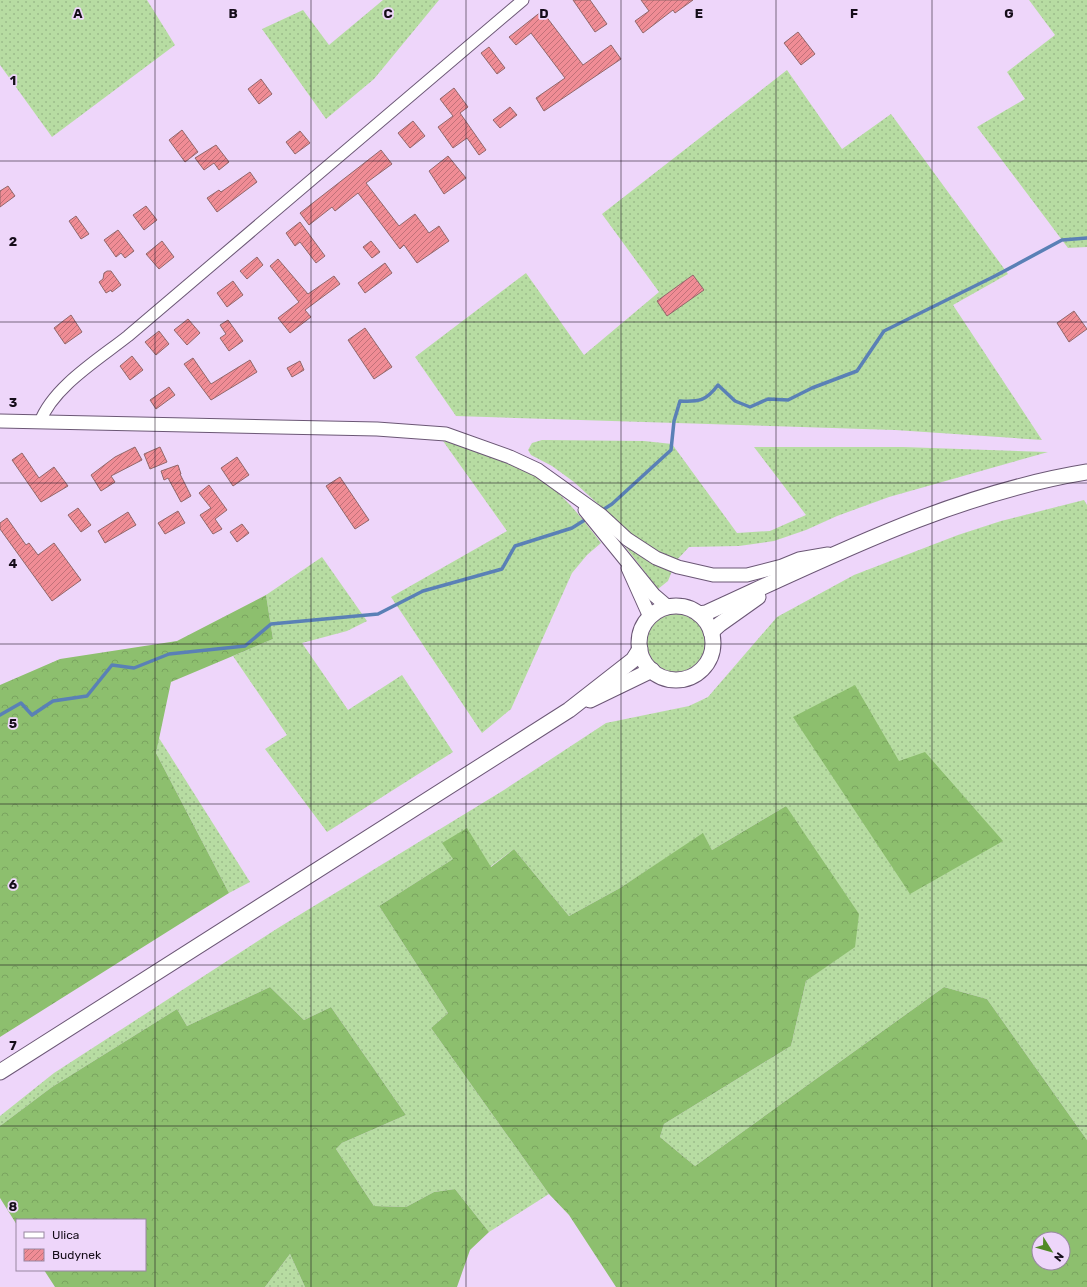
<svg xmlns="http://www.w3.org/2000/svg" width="1087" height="1287" font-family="Rubik,sans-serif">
	<defs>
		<pattern id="grass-dots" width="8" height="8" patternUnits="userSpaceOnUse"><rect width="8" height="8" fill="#b7dca2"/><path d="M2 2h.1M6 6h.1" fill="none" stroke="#9cbc8b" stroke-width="1.8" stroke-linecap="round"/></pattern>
		<pattern id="forest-crowns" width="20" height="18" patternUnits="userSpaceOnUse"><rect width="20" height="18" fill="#8dbf6e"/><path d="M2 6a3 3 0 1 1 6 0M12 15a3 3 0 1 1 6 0" fill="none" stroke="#79a35f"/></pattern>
		<pattern id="building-hatch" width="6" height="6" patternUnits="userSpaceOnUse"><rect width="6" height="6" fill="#f08c95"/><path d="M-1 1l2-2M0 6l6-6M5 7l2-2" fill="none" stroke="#c17179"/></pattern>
	</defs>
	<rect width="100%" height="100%" fill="#eed6fa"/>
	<g fill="url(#grass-dots)">
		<polygon points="0,0 147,0 175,45 52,137 0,65"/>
		<polygon points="383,0 439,0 374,79 326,119 262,29 303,10 329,45"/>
		<polygon points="1029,0 1087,0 1087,247 1068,248 977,127 1025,99 1007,72 1055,35"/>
		<polygon points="787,70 842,149 891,114 1008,274 953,305 1042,440 895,430 456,416 415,357 526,273 584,355 659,292 602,214"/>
		<polygon points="542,440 644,441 672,444 737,533 770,531 806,515 754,447 903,447 1048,452 889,497 837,516 806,530 774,541 739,546 689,547 676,561 636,539 574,482 552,466 531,455 528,450 532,443"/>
		<path d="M 443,441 C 474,449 505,458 532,474 C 561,490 582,518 601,543 L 587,555 L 572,573 L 511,709 L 482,733 L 391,597 L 507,531 Z"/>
		<polygon points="1084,500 1087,505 1087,1140 987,999 944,987 695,1166 660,1137 664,1124 791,1046 806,981 855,946 786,806 712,850 703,834 620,888 569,916 514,849 490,867 453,859 379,906 448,1013 431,1028 549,1194 489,1232 455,1189 434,1192 406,1207 374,1206 336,1149 342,1143 406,1115 331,1007 304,1020 270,987 187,1026 177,1009 52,1087 0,1126 0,1116 54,1073 278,928 504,790 606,723 689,706 708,697 777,617 854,575 958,535 1001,521"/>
		<polygon points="624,545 672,571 668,581 658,589"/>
		<polygon points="322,557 367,621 347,631 302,643 348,710 402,675 453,752 327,832 265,749 287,735 233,656 273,639 266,595"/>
		<circle cx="676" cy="643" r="29"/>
		<polygon points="159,738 250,882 229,893 156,753"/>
		<polygon points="290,1254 305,1287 265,1287"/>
	</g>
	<g fill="url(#forest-crowns)" fill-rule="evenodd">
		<polygon points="266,595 273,639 171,682 156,753 229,893 0,1037 0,685 60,659 177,641"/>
		<polygon points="855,685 899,761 925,752 1003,841 910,894 793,717"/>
		<path d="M 786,806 L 859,914 L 855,947 L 806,981 L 791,1046 L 664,1124 L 660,1137 L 695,1166 L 944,987 L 987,999 L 1087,1140 L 1087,1287 L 616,1287 L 569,1215 L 549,1194 L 431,1028 L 448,1013 L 379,906 L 453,859 L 442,843 L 467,828 L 491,867 L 514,849 L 569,916 L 620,888 L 703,833 L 712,850 ZM 1039,1239 L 1063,1239 L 1063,1263 L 1039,1263 Z"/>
		<polygon points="270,987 304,1020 331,1007 406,1115 342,1143 336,1149 374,1206 406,1207 434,1192 455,1189 489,1232 470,1250 457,1287 305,1287 290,1254 265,1287 55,1287 44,1270 145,1270 145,1220 17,1220 17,1225 0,1198 0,1126 52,1087 177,1009 187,1026"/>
	</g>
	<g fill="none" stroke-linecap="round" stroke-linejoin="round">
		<g stroke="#5a80b6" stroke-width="3.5">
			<path d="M 601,511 L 612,504 L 671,450 L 674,421 L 680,401 C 699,402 706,401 718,385 L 735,401 L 750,407 L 768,399 L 788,400 L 812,388 L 857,371 L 884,331 L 995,276 L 1062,240 L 1087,238"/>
			<polyline points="0,715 21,703 32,715 53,701 87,696 112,665 134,668 169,654 245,646 271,624 378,614 423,591 502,569 515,546 572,528 588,518"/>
		</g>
	</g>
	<g fill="url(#building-hatch)" stroke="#91676a">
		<polygon points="573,0 590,0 607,24 595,32"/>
		<polygon points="641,0 693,0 675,13 673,10 643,33 635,21 649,11"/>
		<polygon points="542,11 583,65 611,45 621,59 544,111 536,98 565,78 531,33 516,45 509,37"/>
		<polygon points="798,32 815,54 801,65 784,43"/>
		<polygon points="489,47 505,68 497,74 481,53"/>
		<polygon points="261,79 272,94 259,104 248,89"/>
		<polygon points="454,88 468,107 460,113 486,150 479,155 467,138 453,148 438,127 453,116 440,99"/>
		<polygon points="510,107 517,115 500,128 493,120"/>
		<polygon points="413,121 425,136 410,148 398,133"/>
		<polygon points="182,130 198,152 185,162 169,140"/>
		<polygon points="300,131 310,143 295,154 286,142"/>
		<polygon points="216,145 229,162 219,170 214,163 204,170 195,158"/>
		<polygon points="381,150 392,164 366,183 399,226 415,214 429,233 439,226 449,241 417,263 404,245 400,249 358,193 335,211 332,207 309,225 300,213"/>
		<polygon points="448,156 466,178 444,194 429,171"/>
		<polygon points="250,172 257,182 217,212 207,198 219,190 221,192"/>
		<polygon points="8,186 15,196 0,207 0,191"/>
		<polygon points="146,206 157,220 144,230 133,215"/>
		<polygon points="76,216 89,234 81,239 69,221"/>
		<polygon points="300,222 325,256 316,263 300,242 295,246 286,233"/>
		<polygon points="118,230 134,251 125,258 121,253 116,257 104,240"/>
		<polygon points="162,241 174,257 159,269 146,254"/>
		<polygon points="371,241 380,252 372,258 363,247"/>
		<polygon points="257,257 263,265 247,279 240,271"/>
		<polygon points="278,259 308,294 334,276 340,284 305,310 311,317 290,333 278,318 299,302 270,266"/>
		<polygon points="385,263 392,273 365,293 358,283"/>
		<polygon points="107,271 111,271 121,285 112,292 111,290 106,293 99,282 103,279 104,273"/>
		<polygon points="693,275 704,290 667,316 657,301"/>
		<polygon points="233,281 243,295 227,307 217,293"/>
		<polygon points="1074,311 1087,329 1069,342 1057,323"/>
		<polygon points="71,315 82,332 65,344 54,328"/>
		<polygon points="188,319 200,333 187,345 174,330"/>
		<polygon points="228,320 243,341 229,351 220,338 226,334 220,325"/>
		<polygon points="365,328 392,367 374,379 348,340"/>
		<polygon points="159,331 169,344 156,355 145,342"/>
		<polygon points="132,356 143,370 130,380 120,366"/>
		<polygon points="193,358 211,384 250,360 257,372 211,400 184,364"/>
		<polygon points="300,361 304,370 292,377 287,368"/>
		<polygon points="169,387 175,395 156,409 150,400"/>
		<polygon points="135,447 142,460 111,476 115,482 101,491 91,475 115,457"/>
		<polygon points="160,447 167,462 150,469 144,454"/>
		<polygon points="22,453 39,478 54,467 68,486 41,502 12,460"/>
		<polygon points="237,457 249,475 233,486 221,468"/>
		<polygon points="178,465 181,474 180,474 191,496 181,502 168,478 164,480 161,471"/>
		<polygon points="340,477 369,520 355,529 326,486"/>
		<polygon points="209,485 227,510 215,519 222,529 213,534 200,515 211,508 199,493"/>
		<polygon points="78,508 91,525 81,532 68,515"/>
		<polygon points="178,511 185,523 165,534 158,523"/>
		<polygon points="128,512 136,525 105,543 98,531"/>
		<polygon points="7,518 26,545 29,543 38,555 54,543 81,580 52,601 0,529 0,523"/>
		<polygon points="242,524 249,533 237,542 230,532"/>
	</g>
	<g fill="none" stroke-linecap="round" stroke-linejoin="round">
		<g stroke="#6b5775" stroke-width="13">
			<path id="minor" d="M 40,422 C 53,387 99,359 128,336 L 523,0"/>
		</g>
		<g stroke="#6b5775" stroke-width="15">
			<g id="tertiary">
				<polyline points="0,421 377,429 446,434 510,457 538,470 601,515 627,539 656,558 678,567 713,575 747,575 782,566 799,559 828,554"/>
				<polyline points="585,510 654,595 668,607"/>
				<polyline points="628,568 650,617"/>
			</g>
		</g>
		<g stroke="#6b5775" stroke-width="17">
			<g id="secondary">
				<circle cx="676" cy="643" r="37"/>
				<path d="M 699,614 L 706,613 C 829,557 952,494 1087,472"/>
				<polyline points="711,632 720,624 758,597"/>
				<polyline points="590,700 652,670"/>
				<polyline points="0,1072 569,710 633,660 640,649"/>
			</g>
		</g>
		<use href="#minor" stroke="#fff" stroke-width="11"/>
		<use href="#tertiary" stroke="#fff" stroke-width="13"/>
		<use href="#secondary" stroke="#fff" stroke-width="15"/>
	</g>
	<path fill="none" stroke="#150d19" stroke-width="1" stroke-opacity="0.55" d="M 155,0 L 155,1287M 311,0 L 311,1287M 466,0 L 466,1287M 621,0 L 621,1287M 776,0 L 776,1287M 932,0 L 932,1287M 0,161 L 1087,161M 0,322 L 1087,322M 0,483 L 1087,483M 0,644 L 1087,644M 0,804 L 1087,804M 0,965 L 1087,965M 0,1126 L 1087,1126"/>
	<g font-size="13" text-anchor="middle" font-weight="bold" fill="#150d19" stroke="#eed6fa" stroke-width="3.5" stroke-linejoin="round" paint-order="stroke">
		<text x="78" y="18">A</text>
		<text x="233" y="18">B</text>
		<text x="388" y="18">C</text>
		<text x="544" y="18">D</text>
		<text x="699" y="18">E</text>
		<text x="854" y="18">F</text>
		<text x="1009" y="18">G</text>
		<text x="13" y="85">1</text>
		<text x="13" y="246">2</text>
		<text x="13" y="407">3</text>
		<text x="13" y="568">4</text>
		<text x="13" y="728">5</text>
		<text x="13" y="889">6</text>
		<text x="13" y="1050">7</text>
		<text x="13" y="1211">8</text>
	</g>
	<rect x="16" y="1219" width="130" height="52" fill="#eed6fa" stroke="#9786a0"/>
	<rect x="24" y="1232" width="20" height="6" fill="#ffffff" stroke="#9786a0"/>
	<text x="52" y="1239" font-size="12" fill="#150d19">Ulica</text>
	<rect x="24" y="1249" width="20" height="12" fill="url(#building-hatch)" stroke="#9786a0"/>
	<text x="52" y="1259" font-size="12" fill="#150d19">Budynek</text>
	<g transform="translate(1051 1251) rotate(127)"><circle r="19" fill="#eed6fa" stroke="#9786a0"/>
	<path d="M0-3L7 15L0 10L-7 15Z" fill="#518a25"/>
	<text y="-6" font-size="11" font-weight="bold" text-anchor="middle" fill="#150d19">N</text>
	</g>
</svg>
